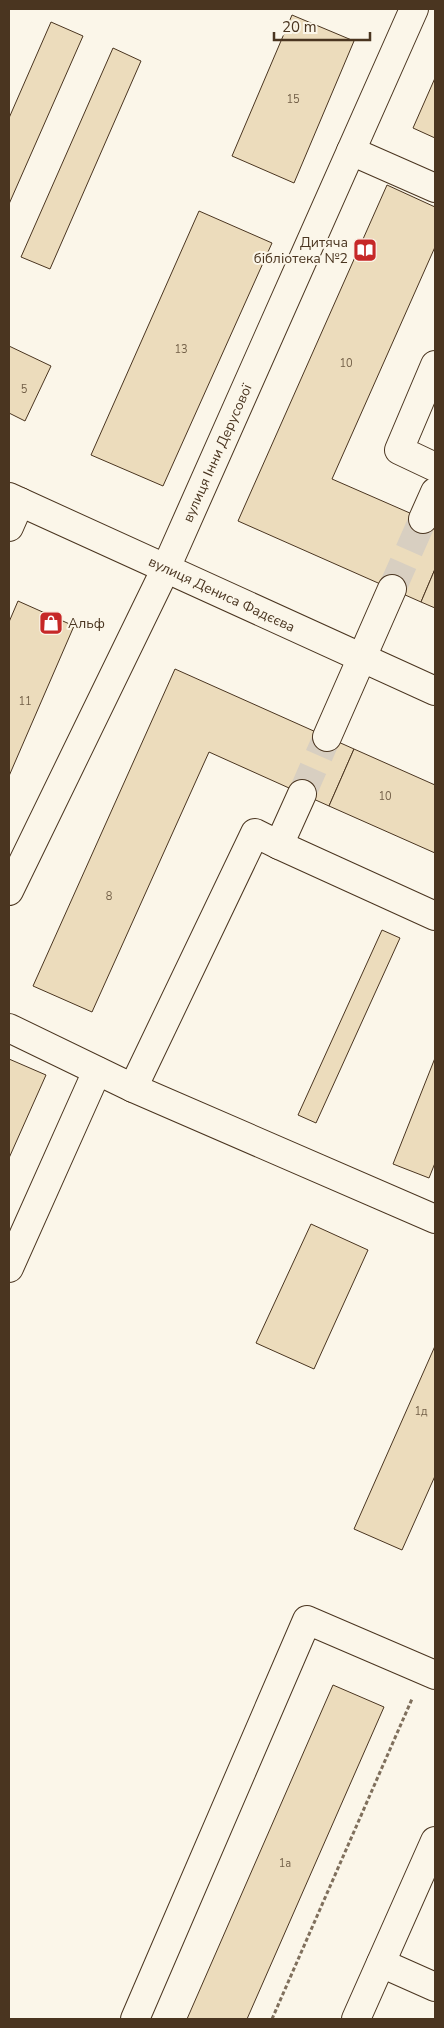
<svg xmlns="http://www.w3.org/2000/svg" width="444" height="2028" font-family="'Nunito Sans',sans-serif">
	<rect width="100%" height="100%" fill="#fbf6e9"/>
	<g fill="#ecdcbc" stroke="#4a3520">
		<polygon points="292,15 354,41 294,183 232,156"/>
		<polygon points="51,22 83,36 9,204 9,118"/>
		<polygon points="113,48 141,61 50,269 21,257"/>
		<polygon points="435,78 435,138 413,128"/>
		<polygon points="387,185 435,207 435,247 332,479 435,524 435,569 421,602 238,521"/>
		<polygon points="199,211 272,243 163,486 91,455"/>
		<polygon points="9,346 51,366 25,421 9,413"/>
		<polygon points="435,569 435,608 421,602"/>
		<polygon points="18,601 74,626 9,776 9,622"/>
		<polygon points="175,669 354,749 329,806 209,752 92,1012 33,986"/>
		<polygon points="354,749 435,785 435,853 329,806"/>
		<polygon points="382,930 400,938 316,1123 298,1115"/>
		<polygon points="435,1058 435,1163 429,1178 393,1164"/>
		<polygon points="9,1059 46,1075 9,1158"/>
		<polygon points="311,1224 368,1250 314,1369 256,1343"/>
		<polygon points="435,1346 435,1476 402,1550 354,1529"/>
		<polygon points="333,1685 384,1707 247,2019 187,2019"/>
	</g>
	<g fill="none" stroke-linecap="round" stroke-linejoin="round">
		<g stroke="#d8cfc1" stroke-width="28" stroke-dasharray="28 14" stroke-linecap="butt">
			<polyline points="392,589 423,519"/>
			<polyline points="302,794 327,737"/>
		</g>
		<g stroke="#4a3520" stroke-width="30">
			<g id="minor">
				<polyline points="351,151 435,188"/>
				<polyline points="435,365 399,450 435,467"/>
				<polyline points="9,497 435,691"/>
				<polyline points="423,519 435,492"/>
				<polyline points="9,527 20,502"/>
				<polyline points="327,737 392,589"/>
				<polyline points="279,845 435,916"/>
				<polyline points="9,891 166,568 414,9"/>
				<polyline points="9,1028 133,1088 255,833 279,845 302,794"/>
				<polyline points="133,1088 435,1219"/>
				<polyline points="9,1268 97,1071"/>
				<polyline points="381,1963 435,1987"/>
				<polyline points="135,2019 307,1620 435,1675"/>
				<polyline points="356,2019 435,1841"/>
			</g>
		</g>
		<polyline stroke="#7f6f5c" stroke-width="3" stroke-dasharray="4 2.5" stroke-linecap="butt" points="272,2019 412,1699"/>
		<use href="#minor" stroke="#fbf6e9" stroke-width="28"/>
	</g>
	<defs>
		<g id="library-square" transform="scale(1.25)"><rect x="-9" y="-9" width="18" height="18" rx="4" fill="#c62828" stroke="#fbf6e9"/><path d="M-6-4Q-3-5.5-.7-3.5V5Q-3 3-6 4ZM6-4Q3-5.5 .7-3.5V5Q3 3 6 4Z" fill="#fff"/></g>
		<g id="shop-square" transform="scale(1.25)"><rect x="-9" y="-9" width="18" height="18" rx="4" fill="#c62828" stroke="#fbf6e9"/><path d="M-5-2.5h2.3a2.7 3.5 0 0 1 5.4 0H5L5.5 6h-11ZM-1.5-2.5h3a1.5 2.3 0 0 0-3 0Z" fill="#fff"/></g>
	</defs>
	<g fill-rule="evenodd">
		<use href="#library-square" x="365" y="250"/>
		<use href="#shop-square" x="51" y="623"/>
	</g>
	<g text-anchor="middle" stroke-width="4" stroke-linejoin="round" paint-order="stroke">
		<g font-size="11" fill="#725f47">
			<text x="293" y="103">15</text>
			<text x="181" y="353">13</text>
			<text x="346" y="367">10</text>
			<text x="24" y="393">5</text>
			<text x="25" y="705">11</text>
			<text x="385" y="800">10</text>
			<text x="109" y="900">8</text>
			<text x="421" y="1415">1д</text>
			<text x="285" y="1867">1а</text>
		</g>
		<g font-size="14" fill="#4a3520" stroke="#fbf6e9" text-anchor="end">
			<text x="348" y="247">Дитяча<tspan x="348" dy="16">бібліотека №2</tspan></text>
			<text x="68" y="628" text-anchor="start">Альф</text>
		</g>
		<g font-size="14" fill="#4a3520" stroke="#fbf6e9">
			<text transform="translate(217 453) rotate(-66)" y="5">вулиця Інни Дерусової</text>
			<text transform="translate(222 594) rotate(25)" y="5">вулиця Дениса Фадєєва</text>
		</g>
	</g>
	<rect width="444" height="2028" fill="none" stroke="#4a3520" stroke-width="20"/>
	<path d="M274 32v8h96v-8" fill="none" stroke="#4a3520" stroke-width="2.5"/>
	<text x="282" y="32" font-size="15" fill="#4a3520" stroke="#fbf6e9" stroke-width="4" paint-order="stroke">20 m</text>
</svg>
